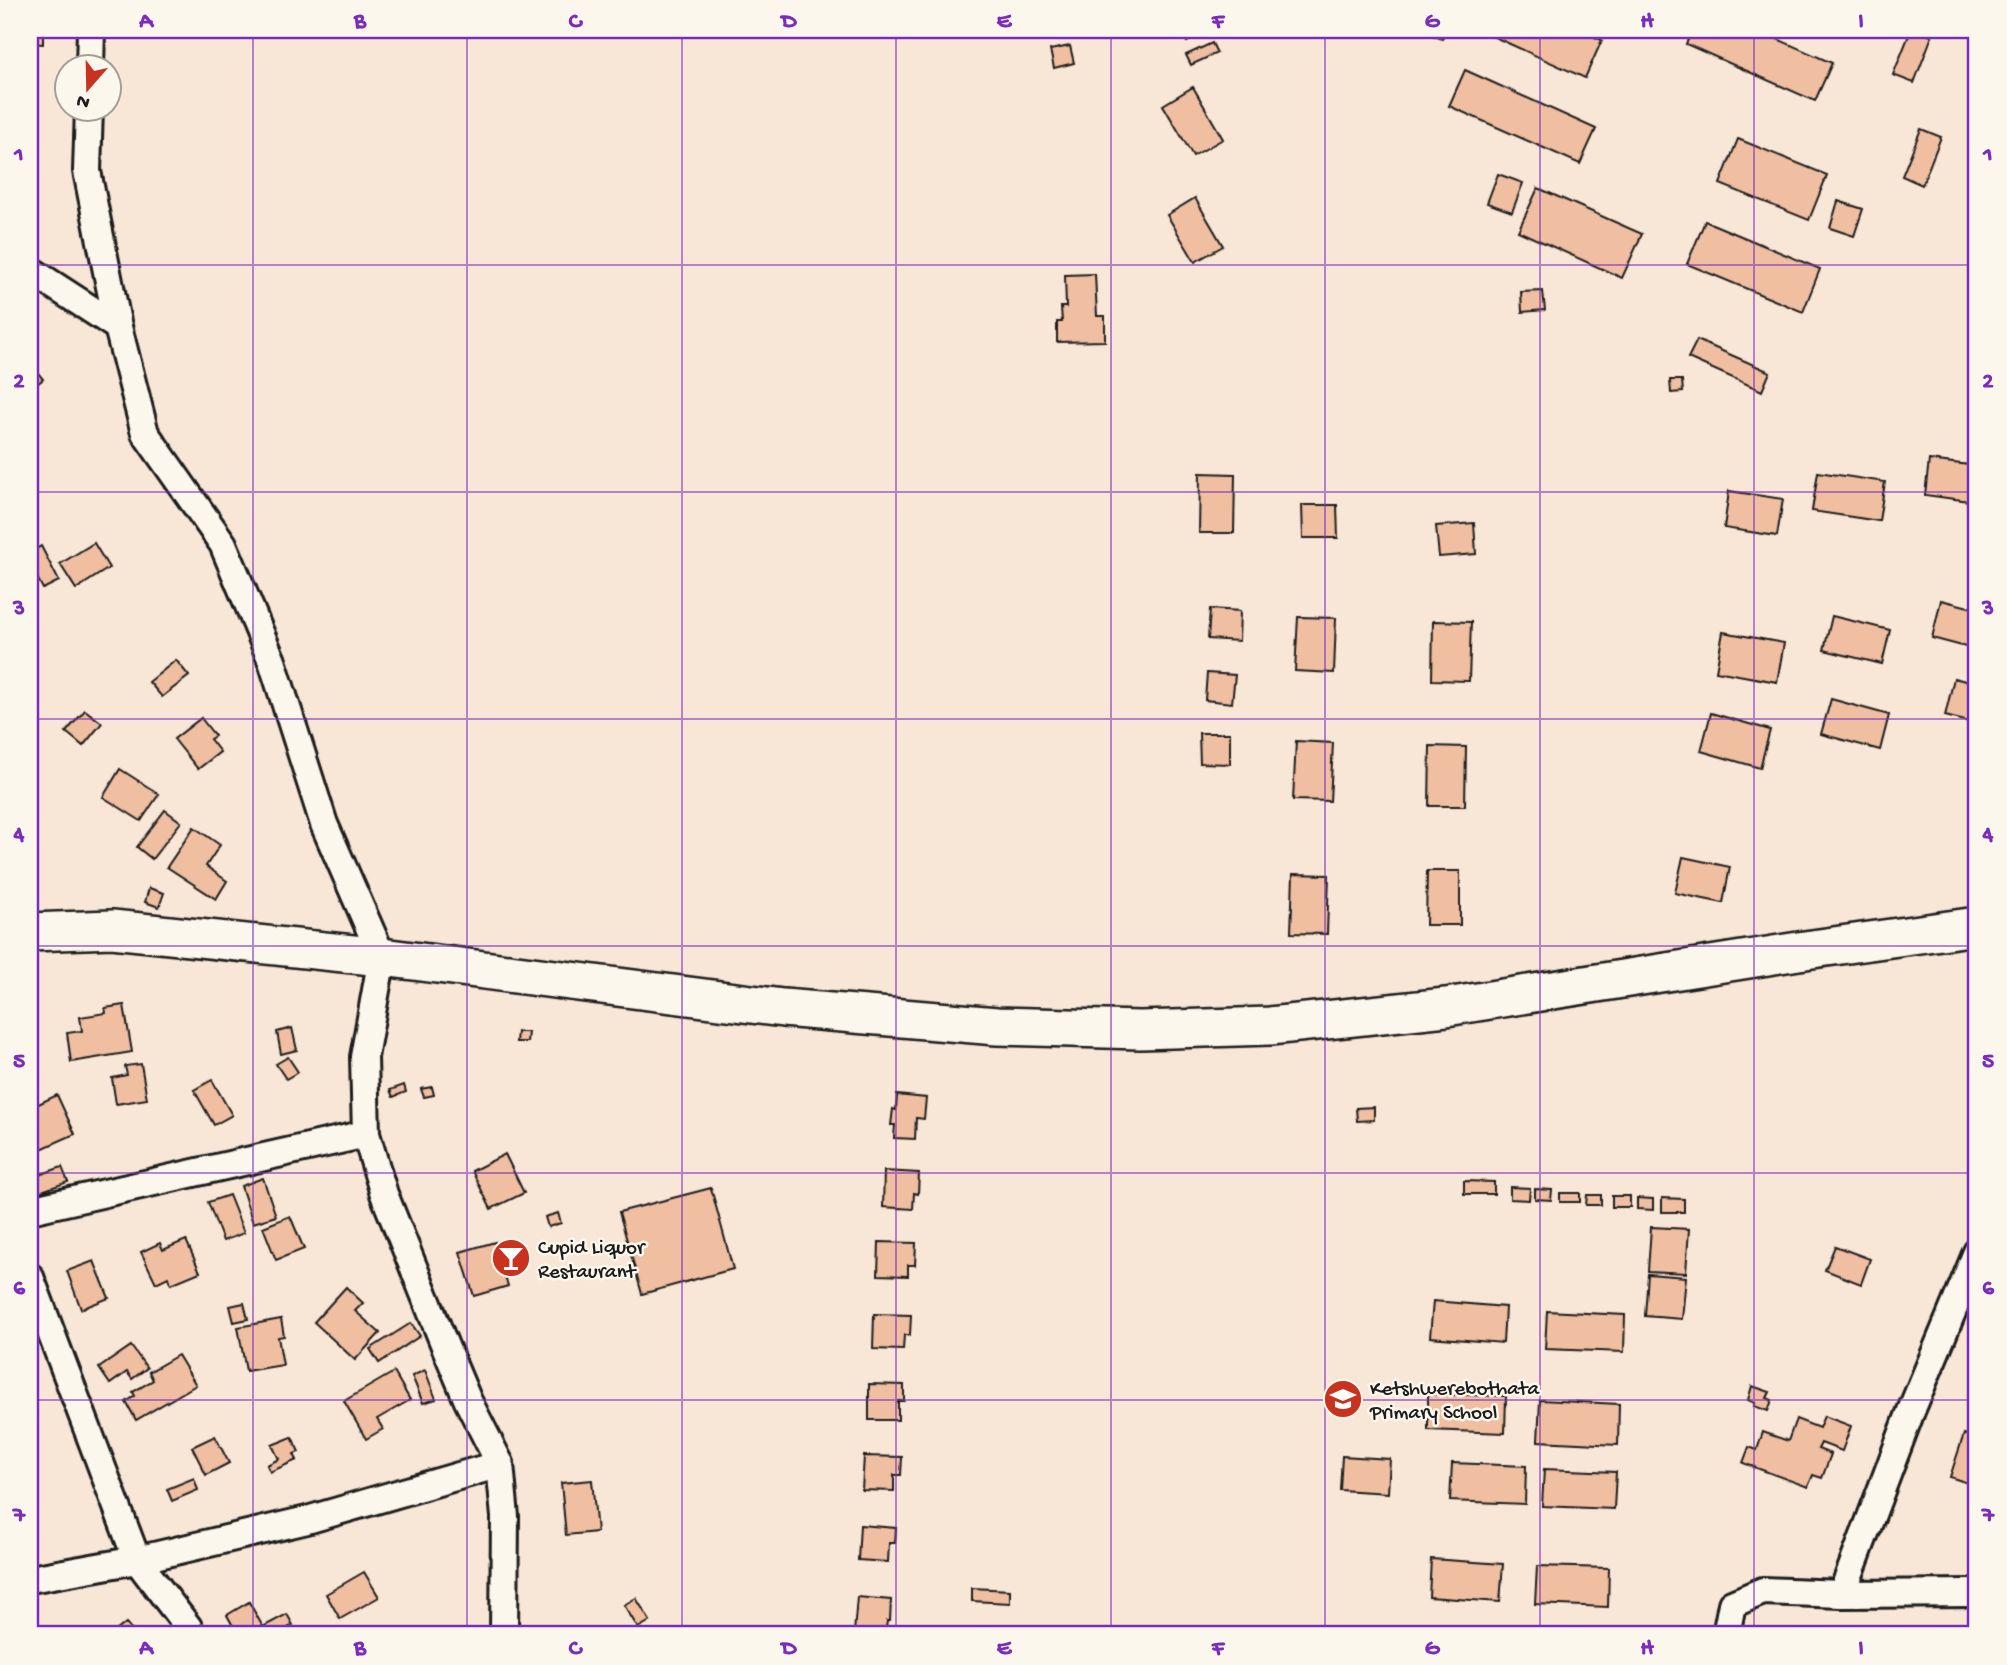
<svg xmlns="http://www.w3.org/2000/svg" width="2007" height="1665" font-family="'Gochi Hand',sans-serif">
	<rect width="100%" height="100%" fill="#f8e6d6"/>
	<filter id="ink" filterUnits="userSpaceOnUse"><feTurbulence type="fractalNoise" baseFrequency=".0143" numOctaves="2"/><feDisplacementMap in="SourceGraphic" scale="14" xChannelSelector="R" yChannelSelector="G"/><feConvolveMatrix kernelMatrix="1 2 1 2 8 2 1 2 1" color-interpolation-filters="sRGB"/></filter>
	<g filter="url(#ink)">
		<g fill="#f0bea1" stroke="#1c1c1c" stroke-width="2">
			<polygon points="30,30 43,30 43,44 30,43"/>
			<polygon points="1180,30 1210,30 1187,42"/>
			<polygon points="1421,30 1447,30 1442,39"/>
			<polygon points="1479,30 1578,30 1602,40 1585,78"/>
			<polygon points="1692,30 1757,30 1832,63 1815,101 1686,44"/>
			<polygon points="1911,30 1932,36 1914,83 1893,75"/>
			<polygon points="1212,43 1217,53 1191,65 1186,55"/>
			<polygon points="1070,46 1074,63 1054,68 1050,50"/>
			<polygon points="1465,70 1596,129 1580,164 1449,106"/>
			<polygon points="1193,87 1223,139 1193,156 1163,105"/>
			<polygon points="1921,129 1941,137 1922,185 1902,176"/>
			<polygon points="1738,139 1827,175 1809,220 1720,184"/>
			<polygon points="1498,174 1523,183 1512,212 1487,203"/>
			<polygon points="1538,188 1642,234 1622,278 1518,231"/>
			<polygon points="1195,198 1223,246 1195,262 1167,215"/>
			<polygon points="1838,201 1863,209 1854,236 1830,228"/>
			<polygon points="1705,221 1820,269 1803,312 1687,264"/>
			<polygon points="1095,274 1097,316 1105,316 1105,341 1057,342 1057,322 1062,322 1061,307 1066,307 1065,275"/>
			<polygon points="1543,291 1545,310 1522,312 1521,292"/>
			<polygon points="1697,340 1770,372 1762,391 1688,358"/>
			<polygon points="30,363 43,379 30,390"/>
			<polygon points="1670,380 1682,380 1683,392 1671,393"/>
			<polygon points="1929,460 1977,466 1977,502 1925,495"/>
			<polygon points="1818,472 1885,482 1879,521 1812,511"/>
			<polygon points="1200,473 1235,474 1234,533 1199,533"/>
			<polygon points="1729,491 1783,499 1777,536 1724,528"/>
			<polygon points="1302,505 1337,505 1338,538 1303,538"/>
			<polygon points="1474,523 1476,554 1439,557 1436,526"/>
			<polygon points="94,543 109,568 76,589 60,564"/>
			<polygon points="41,546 59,581 43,589 30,564 30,552"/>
			<polygon points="1941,600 1977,609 1977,650 1932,638"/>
			<polygon points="1210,609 1240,611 1239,641 1208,639"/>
			<polygon points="1832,616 1890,630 1882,664 1824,650"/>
			<polygon points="1298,617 1336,618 1334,673 1295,671"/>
			<polygon points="1433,621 1471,622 1469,681 1432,680"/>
			<polygon points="1723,632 1784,643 1777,682 1716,671"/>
			<polygon points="176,660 189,676 162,697 149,682"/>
			<polygon points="1207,673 1235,675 1232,703 1205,700"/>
			<polygon points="1954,678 1977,684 1977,724 1945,716"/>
			<polygon points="1831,699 1889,715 1880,750 1821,734"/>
			<polygon points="85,710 102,723 83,746 66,732"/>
			<polygon points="1711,713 1770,730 1760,768 1701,751"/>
			<polygon points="201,718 215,736 210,739 220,752 198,769 174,739"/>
			<polygon points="1199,733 1230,733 1230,764 1200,763"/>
			<polygon points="1296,741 1333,743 1330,801 1293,800"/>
			<polygon points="1430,746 1466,747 1465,806 1429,806"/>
			<polygon points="120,769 159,794 141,821 103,797"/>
			<polygon points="165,810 181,822 152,859 137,847"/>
			<polygon points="194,827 220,845 206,866 227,881 216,899 167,867"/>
			<polygon points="1683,857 1730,867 1723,903 1675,893"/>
			<polygon points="1427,871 1460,871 1460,925 1426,925"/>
			<polygon points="1293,874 1329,875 1327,934 1291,933"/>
			<polygon points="149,888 164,893 159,907 145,902"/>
			<polygon points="124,1005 132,1052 71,1062 67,1033 82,1031 80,1017 106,1013 105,1008"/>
			<polygon points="292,1028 297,1050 281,1054 277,1032"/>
			<polygon points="517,1032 528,1032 527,1042 516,1042"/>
			<polygon points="288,1057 298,1072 286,1079 276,1064"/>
			<polygon points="141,1064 147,1099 116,1104 112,1078 127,1075 125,1066"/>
			<polygon points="212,1080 232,1115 214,1125 194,1090"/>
			<polygon points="404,1085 406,1092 393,1097 390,1090"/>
			<polygon points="432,1087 434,1095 424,1097 421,1089"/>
			<polygon points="57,1095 75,1134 39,1150 30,1131 30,1108"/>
			<polygon points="897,1095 926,1098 924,1119 916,1118 915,1139 894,1138 895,1125 891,1125 893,1109 896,1110"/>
			<polygon points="1374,1107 1374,1120 1357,1121 1356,1108"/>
			<polygon points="505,1154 524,1193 491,1209 472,1171"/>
			<polygon points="62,1167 68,1182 30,1195 30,1178"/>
			<polygon points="884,1171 919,1173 918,1194 914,1193 913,1209 883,1207"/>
			<polygon points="263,1178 276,1216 253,1223 241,1186"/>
			<polygon points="1464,1181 1494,1182 1494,1194 1464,1194"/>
			<polygon points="1510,1187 1530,1188 1529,1200 1510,1199"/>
			<polygon points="711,1188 733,1269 642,1294 619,1212"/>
			<polygon points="1535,1189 1552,1190 1551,1200 1535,1199"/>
			<rect x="1560" y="1193" width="20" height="9"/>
			<polygon points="229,1195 244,1233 223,1241 208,1202"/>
			<polygon points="1587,1195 1601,1195 1601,1205 1586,1205"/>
			<rect x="1612" y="1196" width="18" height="11"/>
			<polygon points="1637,1198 1653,1199 1653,1210 1637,1209"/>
			<polygon points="1662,1198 1684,1199 1684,1212 1662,1212"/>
			<polygon points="558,1213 561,1223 548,1227 545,1217"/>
			<polygon points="290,1216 304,1249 276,1260 263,1227"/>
			<polygon points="1651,1227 1689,1229 1686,1273 1648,1271"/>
			<polygon points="186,1240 200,1272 171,1284 168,1277 156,1283 141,1252 160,1243 163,1250"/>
			<polygon points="495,1242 508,1286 474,1296 460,1252"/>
			<polygon points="879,1242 916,1243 915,1265 908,1265 908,1276 878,1275"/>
			<polygon points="1835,1246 1870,1259 1861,1284 1825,1270"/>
			<polygon points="94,1261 109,1298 81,1309 67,1271"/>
			<polygon points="1648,1274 1686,1277 1682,1319 1645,1316"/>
			<polygon points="346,1287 363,1303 355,1311 380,1333 355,1360 314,1322"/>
			<polygon points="1433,1301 1505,1307 1503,1343 1430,1337"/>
			<polygon points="244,1303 248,1319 234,1322 230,1306"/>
			<polygon points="1547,1311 1625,1315 1624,1352 1545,1349"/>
			<polygon points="874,1314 911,1315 910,1335 904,1335 903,1350 873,1349"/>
			<polygon points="281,1319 284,1336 278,1337 283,1365 246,1371 238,1327"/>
			<polygon points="411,1323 420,1336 379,1363 370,1349"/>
			<polygon points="131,1346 147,1368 132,1379 127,1372 110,1384 99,1368"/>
			<polygon points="178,1355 196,1385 136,1420 126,1402 135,1396 133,1392 153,1380 149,1372"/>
			<polygon points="425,1370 436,1399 423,1403 412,1376"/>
			<polygon points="394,1372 410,1400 377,1419 383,1429 366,1439 344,1401"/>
			<polygon points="869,1384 904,1385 904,1401 898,1401 898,1420 869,1420"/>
			<polygon points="1752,1386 1770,1392 1767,1398 1772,1400 1768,1411 1754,1406 1755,1403 1748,1400"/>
			<polygon points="30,1394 37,1415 30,1418"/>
			<polygon points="1428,1394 1506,1396 1505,1433 1428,1430"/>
			<polygon points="1540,1400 1619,1404 1618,1445 1538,1441"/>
			<polygon points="1824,1416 1851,1426 1842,1451 1821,1443 1818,1449 1831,1454 1822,1478 1813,1475 1808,1487 1743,1463 1749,1447 1757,1450 1763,1432 1788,1441 1796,1419 1819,1428"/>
			<polygon points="1964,1434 1977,1438 1977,1486 1950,1477"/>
			<polygon points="215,1436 229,1463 206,1475 192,1447"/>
			<polygon points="292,1437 299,1452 294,1454 297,1460 270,1472 267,1465 279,1459 272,1445"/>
			<polygon points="864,1456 902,1457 901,1475 894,1475 894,1491 862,1490"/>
			<polygon points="1342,1456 1390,1459 1388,1493 1340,1490"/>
			<polygon points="1452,1463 1526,1466 1525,1504 1450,1501"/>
			<polygon points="1544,1469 1616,1472 1614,1509 1542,1506"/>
			<polygon points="194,1478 198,1490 172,1501 167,1489"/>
			<polygon points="592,1480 597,1532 566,1535 561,1483"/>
			<polygon points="860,1525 896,1528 895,1543 889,1543 888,1562 858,1560"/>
			<polygon points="1431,1559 1503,1564 1500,1602 1429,1597"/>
			<polygon points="1537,1566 1609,1568 1608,1607 1535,1604"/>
			<polygon points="364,1572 379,1597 340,1619 326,1594"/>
			<polygon points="972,1588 1010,1590 1010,1603 972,1601"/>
			<polygon points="857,1597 891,1600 890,1621 887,1621 885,1635 854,1633"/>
			<polygon points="636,1598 650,1621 638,1628 624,1605"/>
			<polygon points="249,1602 263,1627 287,1614 293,1625 275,1635 238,1635 227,1615"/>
			<polygon points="126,1623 136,1635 111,1635"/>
		</g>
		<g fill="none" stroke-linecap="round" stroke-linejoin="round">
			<g stroke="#1c1c1c" stroke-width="32">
				<g id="street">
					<polyline points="90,66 91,30"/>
					<polyline points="89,108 87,171 118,327 145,433 223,544 272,661 324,824 382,957 364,1057 366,1134 384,1194 445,1346 468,1401 500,1464 505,1517 504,1635"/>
					<polyline points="30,270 118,327"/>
					<polyline points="30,1210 366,1134"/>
					<polyline points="30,1277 137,1560 188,1627 191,1635"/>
					<polyline points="30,1579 137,1560 307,1520 500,1464"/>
					<polyline points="1842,1594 1911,1411 1977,1252"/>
					<polyline points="1726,1635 1732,1604 1763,1591 1842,1594 1977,1593"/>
				</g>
			</g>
			<g stroke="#1c1c1c" stroke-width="42">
				<polyline id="secondary" points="30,932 112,929 382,957 783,1008 997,1026 1140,1030 1270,1026 1446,1007 1805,950 1977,926"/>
			</g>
			<use href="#street" stroke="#fbf7ec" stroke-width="26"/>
			<use href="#secondary" stroke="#fbf7ec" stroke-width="37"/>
		</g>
	</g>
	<path fill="none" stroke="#7b2cbf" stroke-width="2" stroke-opacity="0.55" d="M 253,30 L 253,1635M 467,30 L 467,1635M 682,30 L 682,1635M 896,30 L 896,1635M 1111,30 L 1111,1635M 1325,30 L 1325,1635M 1540,30 L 1540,1635M 1754,30 L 1754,1635M 30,265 L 1977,265M 30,492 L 1977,492M 30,719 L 1977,719M 30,946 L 1977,946M 30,1173 L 1977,1173M 30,1400 L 1977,1400"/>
	<defs>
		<g id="bar-disc" transform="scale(2.0125)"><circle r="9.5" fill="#c8321e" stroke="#fbf7ec"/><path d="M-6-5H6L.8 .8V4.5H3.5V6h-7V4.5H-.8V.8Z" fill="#fff"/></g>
		<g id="school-disc" transform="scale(2.0125)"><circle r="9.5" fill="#c8321e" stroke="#fbf7ec"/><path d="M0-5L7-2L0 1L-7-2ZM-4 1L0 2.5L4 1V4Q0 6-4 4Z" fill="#fff"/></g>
	</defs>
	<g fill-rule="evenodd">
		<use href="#bar-disc" x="511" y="1258"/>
		<use href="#school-disc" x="1343" y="1399"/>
	</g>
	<g text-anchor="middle" stroke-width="5" stroke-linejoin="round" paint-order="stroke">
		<g font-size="21" fill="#1c1c1c" stroke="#fbf7ec" text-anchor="start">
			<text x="538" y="1253">Cupid Liquor<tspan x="538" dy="24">Restaurant</tspan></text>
			<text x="1370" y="1394">Ketshwerebothata<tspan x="1370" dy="24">Primary School</tspan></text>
		</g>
	</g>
	<rect width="2007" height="1665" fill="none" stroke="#fbf7ec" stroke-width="77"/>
	<g transform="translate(88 88) rotate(200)"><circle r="33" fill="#fbf7ec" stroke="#a29f99" stroke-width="2"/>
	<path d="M0-5L12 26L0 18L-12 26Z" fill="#c8321e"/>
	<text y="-10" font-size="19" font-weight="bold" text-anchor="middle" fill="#1c1c1c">N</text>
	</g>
	<rect x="38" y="38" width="1930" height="1588" fill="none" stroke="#7b2cbf" stroke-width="2.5"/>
	<g font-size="23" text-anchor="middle" font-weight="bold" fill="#7b2cbf">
		<text x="146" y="27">A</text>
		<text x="360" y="27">B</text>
		<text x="575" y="27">C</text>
		<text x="789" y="27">D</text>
		<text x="1004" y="27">E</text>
		<text x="1218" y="27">F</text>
		<text x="1432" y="27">G</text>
		<text x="1647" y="27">H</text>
		<text x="1861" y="27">I</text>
		<text x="19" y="160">1</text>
		<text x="1988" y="160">1</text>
		<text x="19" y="387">2</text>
		<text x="1988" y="387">2</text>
		<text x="19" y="614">3</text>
		<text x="1988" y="614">3</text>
		<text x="19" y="840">4</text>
		<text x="1988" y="840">4</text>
		<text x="19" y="1067">5</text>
		<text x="1988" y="1067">5</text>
		<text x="19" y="1294">6</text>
		<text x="1988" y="1294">6</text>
		<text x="19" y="1521">7</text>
		<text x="1988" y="1521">7</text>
		<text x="146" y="1654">A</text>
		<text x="360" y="1654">B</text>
		<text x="575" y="1654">C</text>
		<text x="789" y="1654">D</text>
		<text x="1004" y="1654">E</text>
		<text x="1218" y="1654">F</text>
		<text x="1432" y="1654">G</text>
		<text x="1647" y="1654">H</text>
		<text x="1861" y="1654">I</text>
	</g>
</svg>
